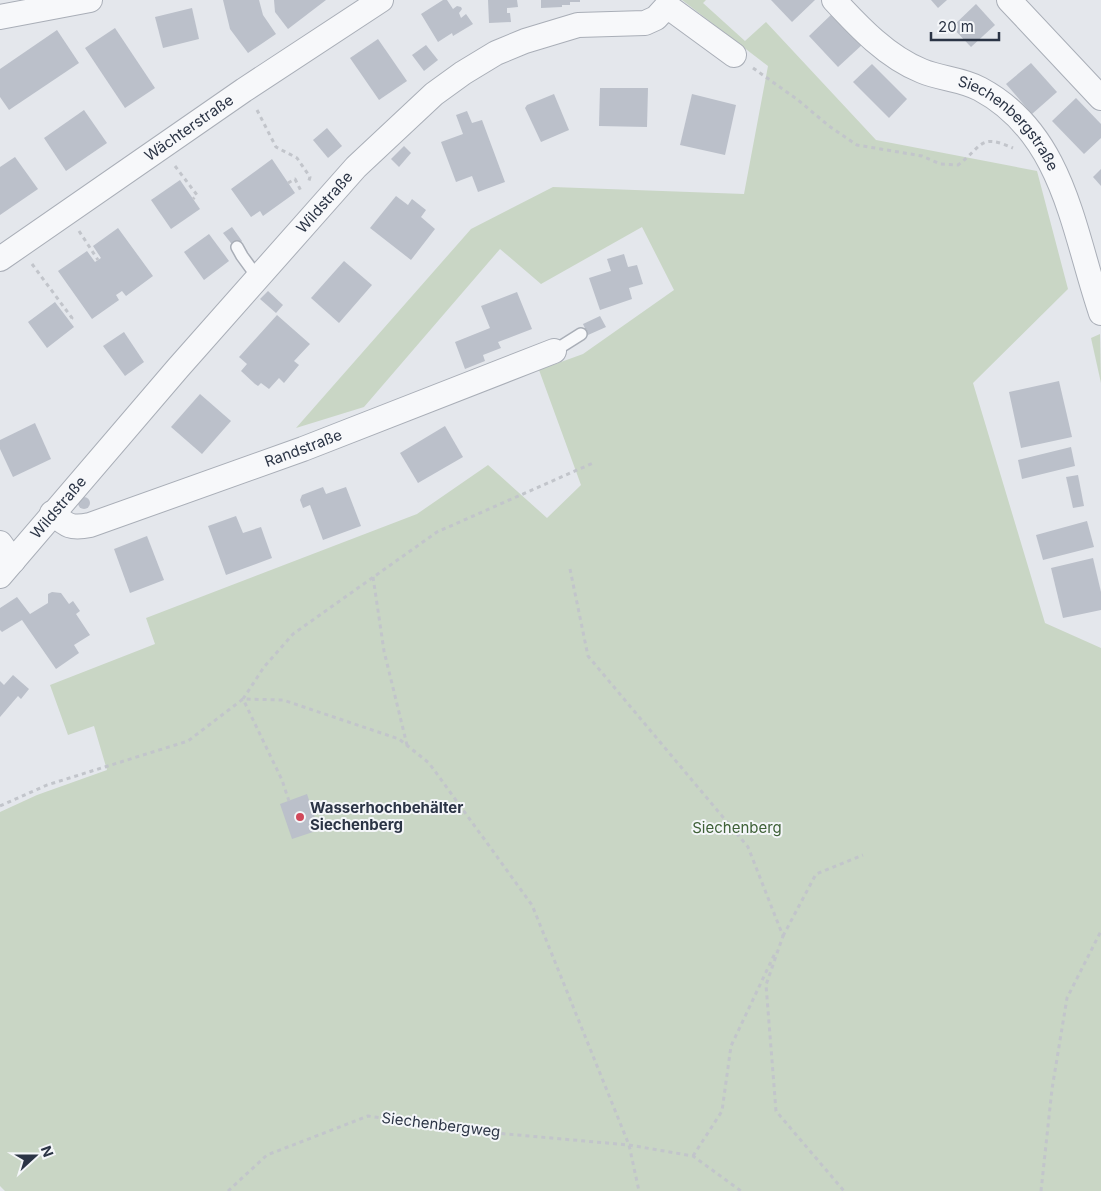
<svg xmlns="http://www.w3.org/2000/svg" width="1101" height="1191" font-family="Inter,sans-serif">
	<rect width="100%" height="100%" fill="#e4e7ec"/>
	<g fill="#c9d6c5">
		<polygon points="682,0 706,0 703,3 745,41 766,22 876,140 1037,171 1068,289 973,383 1045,623 1101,648 1101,1191 5,1191 0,1186 0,812 37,795 107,770 94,726 68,735 50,685 155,644 146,618 417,514 488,465 547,518 581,485 539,370 583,354 674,290 642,227 541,284 500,249 364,407 296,428 471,229 553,187 744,194 768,66"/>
		<polygon points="1100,334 1101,383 1091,338"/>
	</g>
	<g fill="#bbc0ca">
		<polygon points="223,0 259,0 263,15 276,34 248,53 230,29"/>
		<polygon points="274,0 326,0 288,29 275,12"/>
		<polygon points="443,0 447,0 453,9 457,6 461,7 462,9 459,13 461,18 466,14 473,24 453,36 452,33 438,42 421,14"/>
		<polygon points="488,0 517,0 518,7 507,8 507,13 510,13 511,22 489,23"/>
		<polygon points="541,0 580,0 580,2 570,2 570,5 562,5 562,7 541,8"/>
		<polygon points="771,0 815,0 792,22"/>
		<polygon points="931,0 947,0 938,8"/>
		<polygon points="976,4 995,25 971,47 952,27"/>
		<polygon points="192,8 199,39 163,48 155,17"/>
		<polygon points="834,12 863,44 838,67 809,36"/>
		<polygon points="115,28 155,88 125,108 85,48"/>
		<polygon points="57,30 79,63 9,110 0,97 0,69"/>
		<polygon points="378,39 407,81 379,100 350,58"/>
		<polygon points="426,45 438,60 424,71 412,55"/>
		<polygon points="1031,63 1057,92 1032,114 1006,84"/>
		<polygon points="872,64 907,99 889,118 853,82"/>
		<polygon points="600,88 648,88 647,127 599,126"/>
		<polygon points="554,94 569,130 541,142 525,108 527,105"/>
		<polygon points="692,94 736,105 725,155 680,145"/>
		<polygon points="1076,98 1101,124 1101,138 1084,154 1052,121"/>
		<polygon points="84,110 107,143 66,171 44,138"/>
		<polygon points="467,111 472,123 482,120 505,182 478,192 472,176 456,182 441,142 463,134 456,115"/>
		<polygon points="327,128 342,146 328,158 313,140"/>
		<polygon points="404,146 411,153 399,167 391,159"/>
		<polygon points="15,157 38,189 0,215 0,167"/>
		<polygon points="272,159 295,193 263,216 260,211 251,217 231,189"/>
		<polygon points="1101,169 1101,186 1093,177"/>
		<polygon points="180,180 200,209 171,229 151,200"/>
		<polygon points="396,196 408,205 412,199 426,210 421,217 435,229 411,260 370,228"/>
		<polygon points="232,227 242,241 234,247 223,233"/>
		<polygon points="118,228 153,276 126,296 122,291 116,295 119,300 92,319 58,271 87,251 95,262 101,258 93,246"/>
		<polygon points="209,234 229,261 204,280 184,252"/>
		<polygon points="624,254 628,267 637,265 643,284 629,288 632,299 600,310 589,278 611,271 607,259"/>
		<polygon points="344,261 372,285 339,323 311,298"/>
		<polygon points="268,291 283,305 276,313 260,299"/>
		<polygon points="517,292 532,329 498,342 501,348 483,355 485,361 465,369 455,342 490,328 481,306"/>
		<polygon points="55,302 74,327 47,348 28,322"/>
		<polygon points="277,315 310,344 294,361 299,365 284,383 279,378 269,389 261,383 258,386 255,384 241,371 247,364 239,357"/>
		<polygon points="600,316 606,327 588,335 583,324"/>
		<polygon points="124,332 144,362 125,376 103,346"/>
		<polygon points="1059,381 1072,437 1021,448 1009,392"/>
		<polygon points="200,394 231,421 202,454 171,427"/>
		<polygon points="35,423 51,459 13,477 0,449 0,440"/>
		<polygon points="445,426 463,457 418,483 400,453"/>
		<polygon points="1071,447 1075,466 1022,479 1018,460"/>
		<polygon points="1078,475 1084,506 1073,508 1066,477"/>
		<polygon points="323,487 326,494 346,487 361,526 323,540 310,505 303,508 300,500 302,495"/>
		<circle cx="84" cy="503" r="6"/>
		<polygon points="236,516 243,533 261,527 272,558 226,575 208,526"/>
		<polygon points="1087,521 1094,547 1043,560 1036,535"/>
		<polygon points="147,536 164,580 130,593 114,549"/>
		<polygon points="1093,558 1101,592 1101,610 1063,618 1051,568"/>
		<polygon points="52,592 61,593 69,604 73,601 80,611 76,614 90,635 74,645 79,653 56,669 22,620 2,632 0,630 0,608 17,597 30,614 48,603 48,594"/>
		<polygon points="13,675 29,689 21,699 18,696 0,717 0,681 4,685"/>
		<polygon points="307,794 319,830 292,839 280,804"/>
	</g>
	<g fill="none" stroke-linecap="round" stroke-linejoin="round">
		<g stroke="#a9aeb7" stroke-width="14">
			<g id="lane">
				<polyline points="237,247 242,256 258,278"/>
				<polyline points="554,351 581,334"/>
			</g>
		</g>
		<g stroke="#a9aeb7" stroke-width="26">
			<g id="street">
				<path id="s1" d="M 834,0 C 859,27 887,57 922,71 C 941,79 962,79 980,89 C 1064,134 1073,231 1101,313"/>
				<polyline points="1009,0 1101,98"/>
				<polyline points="0,17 90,0"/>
				<path id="s2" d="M 0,259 L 244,90 L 381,0"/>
				<path id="s3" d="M 52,513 C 67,526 71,529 90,525 L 303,449 L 554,351"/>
				<polyline points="0,543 13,561"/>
				<path id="s4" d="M 0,576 L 178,368 L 356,167 L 434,94 L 463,73 L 496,53 L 525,41 L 578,25 L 645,23 L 656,18 L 667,6 L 734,55"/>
			</g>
		</g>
		<g stroke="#c2c5cb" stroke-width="3" stroke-dasharray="4 4" stroke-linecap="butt">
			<path d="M 753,68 L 798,100 L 829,126 L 857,145 L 922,156 L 940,164 L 958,165 C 983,146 979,133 1013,148"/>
			<polyline points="257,110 276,147 297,158 310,177 308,184"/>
			<polyline points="175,166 197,195 193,199"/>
			<polyline points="288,183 295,179 302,193"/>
			<polyline points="79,231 98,260"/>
			<polyline points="32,264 72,318 69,321"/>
			<polyline points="570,569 588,656 748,847 783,936 766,985 776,1111 844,1191"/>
			<polyline points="373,577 384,651 407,745"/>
			<polyline points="289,801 282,780 243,699 264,667 293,634 437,532 593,463"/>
			<polyline points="0,806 47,785 188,741 243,699 283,700 399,739 429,763 532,905 629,1145 639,1191"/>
			<polyline points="783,936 816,874 863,855"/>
			<polyline points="693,1156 722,1111 731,1046 776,951"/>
			<polyline points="228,1191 267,1155 368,1116 473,1131 629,1145 693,1156 741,1191"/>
			<polyline points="1041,1191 1052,1089 1067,998 1101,931"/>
		</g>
		<use href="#lane" stroke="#f7f8fa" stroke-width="11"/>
		<use href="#street" stroke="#f7f8fa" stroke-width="24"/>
	</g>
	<circle fill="#d1495b" stroke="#f4f6f9" stroke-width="2" cx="300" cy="817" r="5"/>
	<g text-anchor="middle" stroke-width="4" stroke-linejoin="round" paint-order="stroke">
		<g font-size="15" fill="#2b3445" stroke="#f4f6f9">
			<text dy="5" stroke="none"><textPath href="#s1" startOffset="219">Siechenbergstraße</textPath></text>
			<text dy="5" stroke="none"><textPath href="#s2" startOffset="230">Wächterstraße</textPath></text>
			<text dy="5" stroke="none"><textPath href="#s4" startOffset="495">Wildstraße</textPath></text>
			<text dy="5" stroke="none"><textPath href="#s3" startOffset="269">Randstraße</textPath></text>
			<text dy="5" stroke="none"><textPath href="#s4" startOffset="90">Wildstraße</textPath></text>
			<text transform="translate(441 1125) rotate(7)" y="5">Siechenbergweg</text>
		</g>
		<g font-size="15" font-weight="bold" fill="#2b3445" stroke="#f4f6f9" text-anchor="start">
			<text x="310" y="813">Wasserhochbehälter<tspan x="310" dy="17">Siechenberg</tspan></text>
		</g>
		<g font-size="15" fill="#3f6138" stroke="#f4f6f9">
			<text x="737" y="833">Siechenberg</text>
		</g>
	</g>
	<g transform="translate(35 1156) rotate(69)" stroke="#f4f6f9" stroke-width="4" paint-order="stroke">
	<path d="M0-4L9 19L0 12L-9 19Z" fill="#2b3445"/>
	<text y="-8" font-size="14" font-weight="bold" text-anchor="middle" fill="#2b3445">N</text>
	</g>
	<path d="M931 32v8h68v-8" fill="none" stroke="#2b3445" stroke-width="2.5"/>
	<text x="938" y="32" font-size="15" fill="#2b3445" stroke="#f4f6f9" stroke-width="4" paint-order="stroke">20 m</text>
</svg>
